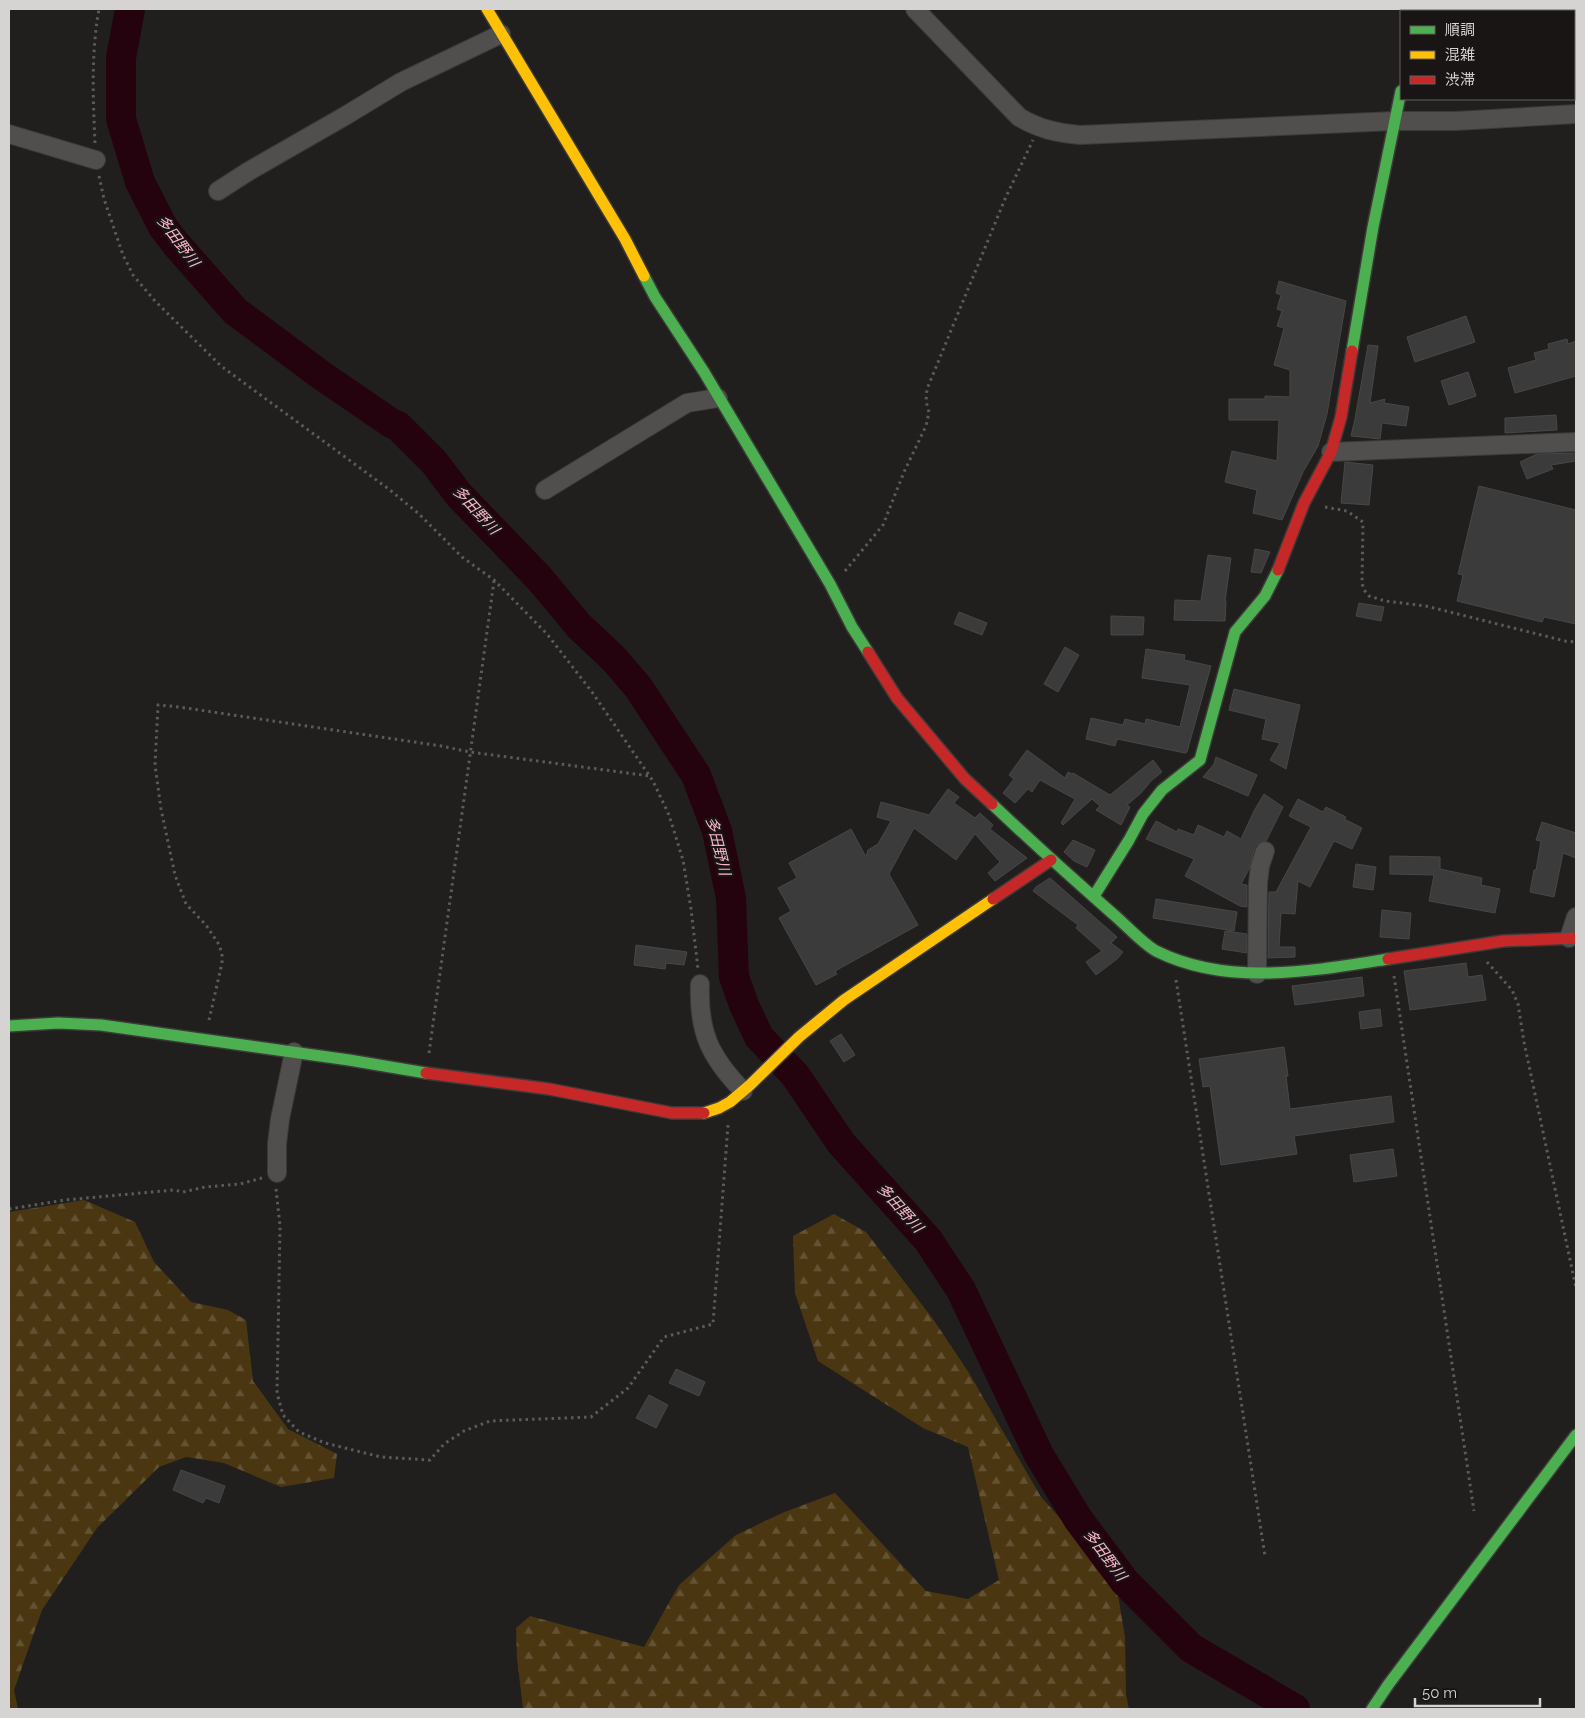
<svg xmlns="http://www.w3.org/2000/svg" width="1585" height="1718" viewBox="0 0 1585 1718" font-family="Raleway,'Noto Sans JP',sans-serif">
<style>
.forest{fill:url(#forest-firs)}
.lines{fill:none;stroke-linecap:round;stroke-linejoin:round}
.river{stroke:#24030f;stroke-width:30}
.building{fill:#3c3b3b;stroke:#484746}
.street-casing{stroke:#3b3a39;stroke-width:20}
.fast-casing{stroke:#3b3a39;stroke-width:14}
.slow-casing{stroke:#3b3a39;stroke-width:14}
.jam-casing{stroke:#3b3a39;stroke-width:14}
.path{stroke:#5c5a5a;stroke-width:3;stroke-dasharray:2.5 4;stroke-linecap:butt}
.street{stroke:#504f4e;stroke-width:18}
.fast{stroke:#4caf50;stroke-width:11}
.slow{stroke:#ffc107;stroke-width:11}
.jam{stroke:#c62828;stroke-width:11}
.labels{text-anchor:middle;stroke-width:4.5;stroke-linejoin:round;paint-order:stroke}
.water-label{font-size:15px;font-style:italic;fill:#fbb5cb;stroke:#181514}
</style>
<defs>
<pattern id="forest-firs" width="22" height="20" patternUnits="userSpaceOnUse" patternTransform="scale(1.25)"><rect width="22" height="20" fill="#4a3712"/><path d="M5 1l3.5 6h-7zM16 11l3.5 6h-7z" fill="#635334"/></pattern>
</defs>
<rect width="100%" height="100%" fill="#201f1e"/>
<path class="forest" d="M84,1200L135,1222L154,1262L191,1302L228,1310L246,1320L253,1381L288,1429L337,1454L334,1478L281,1487L224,1463L186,1457L159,1467L97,1528L42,1610L14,1690L18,1709H9V1212Z
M834,1214L866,1232L933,1319L969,1373L1041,1497L1094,1556L1118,1595L1125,1637L1126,1694L1129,1709H523L517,1658L516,1628L530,1616L644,1647L679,1585L736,1535L782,1513L835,1493L926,1591L968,1599L999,1580L968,1447L923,1428L818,1361L795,1293L793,1236Z"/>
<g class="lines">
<path class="river" d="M130,9L121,58V119L140,182L163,227L176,244L235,311L321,375L391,423L398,426L434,462L459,495L539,578L579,626L613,658L638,687L696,775L717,831L731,898L734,977L744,1005L759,1037L795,1075L841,1143L928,1240L961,1290L1039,1455L1078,1519L1125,1582L1191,1648L1295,1709"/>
</g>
<path class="building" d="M1279,281L1346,301L1327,414L1318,446L1303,472L1282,520L1253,513L1257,490L1225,482L1232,451L1277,461L1279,420H1229V399H1265V396L1290,397V370L1274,365L1284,328L1277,326L1282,311L1277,309L1281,295L1276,293Z
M1466,316L1475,342L1415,362L1407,337Z
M1567,339L1568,344L1576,341V376L1515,393L1508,368L1536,360L1534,353L1549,349L1548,344Z
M1368,345L1378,346L1370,403L1385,399L1384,403L1409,407L1406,426L1382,423L1380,439L1351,436L1355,419Z
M1468,372L1476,396L1449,405L1441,381Z
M1556,415L1557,430L1505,433V418Z
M1576,453V461L1551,465L1553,469L1527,479L1520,462L1537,454Z
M1345,462L1373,465L1369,505L1341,503Z
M1479,486L1576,510V624L1544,617L1542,622L1457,601L1463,575L1458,574Z
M1255,549L1270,552L1261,573L1251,572Z
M1208,555L1231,558L1225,601H1226L1225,621L1174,620L1175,600L1201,601Z
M1359,603L1384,607L1381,621L1356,616Z
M959,612L987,623L982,635L954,624Z
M1111,616L1144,617L1143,635H1111Z
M1065,647L1079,655L1058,692L1044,684Z
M1146,649L1185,655L1184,660L1211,666L1187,752L1185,753L1117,739L1115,746L1086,739L1091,718L1123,725L1125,719L1145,724L1146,719L1180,727L1190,685L1142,678Z
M1234,689L1300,705L1286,769L1270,760L1280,743L1262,739L1266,719L1229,710Z
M1027,750L1065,778L1068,772L1072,774L1073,773L1110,795L1153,760L1162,772L1151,781L1141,793L1127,805L1130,807L1121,825L1096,810L1100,806L1092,799L1063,825L1061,823L1075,799L1040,780L1032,792L1028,789L1015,803L1003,793L1014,779L1009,775Z
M1216,757L1257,775L1248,796L1203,777L1214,764Z
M948,789L959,797L954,803L975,818L980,813L993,825L990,829L1027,858L995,881L988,873L1000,862L975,834L956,860L914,828L889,874L918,925L835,971L837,974L816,985L779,918L791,911L778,888L797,878L789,863L851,829L866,857L868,850L878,844L891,821L877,817L881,802L929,815Z
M1264,794L1283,807L1266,841L1258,843L1255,847L1249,869L1241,884L1247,885V907L1240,906L1185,876L1194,859L1146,839L1156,821L1177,832L1178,829L1194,835L1198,825L1224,837L1227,831L1241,839L1254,811Z
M1298,799L1323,812L1326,807L1346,817L1344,819L1362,828L1352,849L1334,841L1310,887L1298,881L1295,914L1281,913L1279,947H1295V957L1268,958L1269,892H1276L1311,827L1289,816Z
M1542,822L1576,833V858L1563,853L1554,897L1530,892L1534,870H1536L1541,841L1536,840Z
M1073,840L1095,850L1087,867L1074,861L1064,852Z
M1390,856L1440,857V869L1482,878L1481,885L1500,889L1495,913L1429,901L1434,875L1390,874Z
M1356,864L1376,867L1373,890L1353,887Z
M1050,878L1117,937L1111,943L1123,952L1117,959L1096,975L1086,962L1102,951L1076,928L1078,925L1033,891L1036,887Z
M1156,899L1237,912L1234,931L1153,918Z
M1382,910L1411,913L1409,939L1380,937Z
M1225,931L1247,934V953L1222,949Z
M636,945L687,952L684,965L666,963L665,969L634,965Z
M1466,963L1468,977L1482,975L1486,1000L1410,1010L1404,971Z
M1362,977L1364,996L1295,1005L1292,986Z
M1380,1009L1382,1026L1361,1029L1359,1012Z
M841,1034L855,1055L844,1062L830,1041Z
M1284,1047L1288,1076H1286L1290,1109L1391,1096L1394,1122L1294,1136L1297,1154L1221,1165L1210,1086L1203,1087L1199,1059Z
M1393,1149L1397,1176L1354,1182L1350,1155Z
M676,1369L705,1382L699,1396L669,1383Z
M649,1395L668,1405L656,1428L636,1418Z
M181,1470L225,1486L219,1503L206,1498L203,1503L173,1490Z"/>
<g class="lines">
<g class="street-casing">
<path id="street" d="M915,9L1019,117C1039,129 1057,133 1080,135L1394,121H1456L1576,114
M1417,11V9
M9,134L96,160
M218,191L249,171L345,116L401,82L501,34
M1331,452L1576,442
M545,490L687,403L718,398
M1569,938L1576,917
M1257,974L1258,883L1260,866L1265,851
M700,984C698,1032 710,1057 743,1091
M277,1173V1144L280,1119L294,1052"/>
</g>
<g class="fast-casing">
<path id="fast" d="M644,276L655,297L704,372L830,584L852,627L868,652
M1352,351L1373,227L1401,91
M992,804C1031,841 1072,878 1113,914C1125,924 1143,944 1156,951C1228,987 1313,971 1388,959
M1094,896L1129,840L1143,814L1162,790L1200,760L1235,632L1265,596L1278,570
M9,1026L58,1023L101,1025L349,1060L426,1073
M1372,1709L1388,1685L1576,1435"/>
</g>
<g class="slow-casing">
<path id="slow" d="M487,9L625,239L644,276
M704,1113L719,1108L730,1102L750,1085L799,1037L844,1000L993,899"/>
</g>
<g class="jam-casing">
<path id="jam" d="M1278,570L1304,503L1331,452L1341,417L1352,351
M868,652L897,698L965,779L992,804
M993,899L1051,860
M1388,959L1503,941L1576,938
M426,1073L549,1089L672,1113H704"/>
</g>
<path class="path" d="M95,143C93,97 91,54 99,9
M99,176L104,199L123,255L133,275L155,301L221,366L390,490L419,514L462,557L494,580L547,634L592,692L653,781L669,815L683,860L691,909L698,969
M1325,507L1347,511L1363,522L1362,583L1364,590L1369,596L1385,601L1426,606L1565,641L1576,642
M845,571L883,525L904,472L926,426L929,412L926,401L927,389L1005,199L1033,140
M1487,962L1512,990L1518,1004L1524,1042L1576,1288
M1394,976L1474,1511
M1176,980L1265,1556
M209,1020L222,963V953L218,943L206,925L186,904L175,875L161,809L155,765L158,705L179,707L441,746L470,752L650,776
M429,1053L494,581
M276,1189L280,1226L277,1393L283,1415L299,1432L325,1443L381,1457L430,1460L444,1444L464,1431L490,1421L591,1417L628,1388L664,1337L713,1324L728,1125
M9,1209L65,1200L174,1190L183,1192L205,1187L240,1184L262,1178"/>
<use href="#street" class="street"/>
<use href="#fast" class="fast"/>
<use href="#slow" class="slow"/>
<use href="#jam" class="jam"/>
</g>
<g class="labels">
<g class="water-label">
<text transform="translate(178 241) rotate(53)" y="5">多田野川</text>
<text transform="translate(476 510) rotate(47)" y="5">多田野川</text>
<text transform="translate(718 846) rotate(76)" y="5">多田野川</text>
<text transform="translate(900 1208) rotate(48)" y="5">多田野川</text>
<text transform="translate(1105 1555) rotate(53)" y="5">多田野川</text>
</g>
</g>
<rect width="1585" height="1718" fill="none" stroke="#d6d4d3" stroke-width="20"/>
<rect x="1400" y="10" width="175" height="90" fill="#181514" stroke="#646160"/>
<rect x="1410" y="26" width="25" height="8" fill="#4caf50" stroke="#646160"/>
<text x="1445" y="35" font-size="15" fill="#d6d4d3">順調</text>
<rect x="1410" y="51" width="25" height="8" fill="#ffc107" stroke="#646160"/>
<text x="1445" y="60" font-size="15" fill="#d6d4d3">混雑</text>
<rect x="1410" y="76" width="25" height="8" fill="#c62828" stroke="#646160"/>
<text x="1445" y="85" font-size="15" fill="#d6d4d3">渋滞</text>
<path d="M1415 1698v8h125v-8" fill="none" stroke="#d6d4d3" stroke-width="2.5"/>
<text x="1422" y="1698" font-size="15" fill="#d6d4d3" stroke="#181514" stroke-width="4" paint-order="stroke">50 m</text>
</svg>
